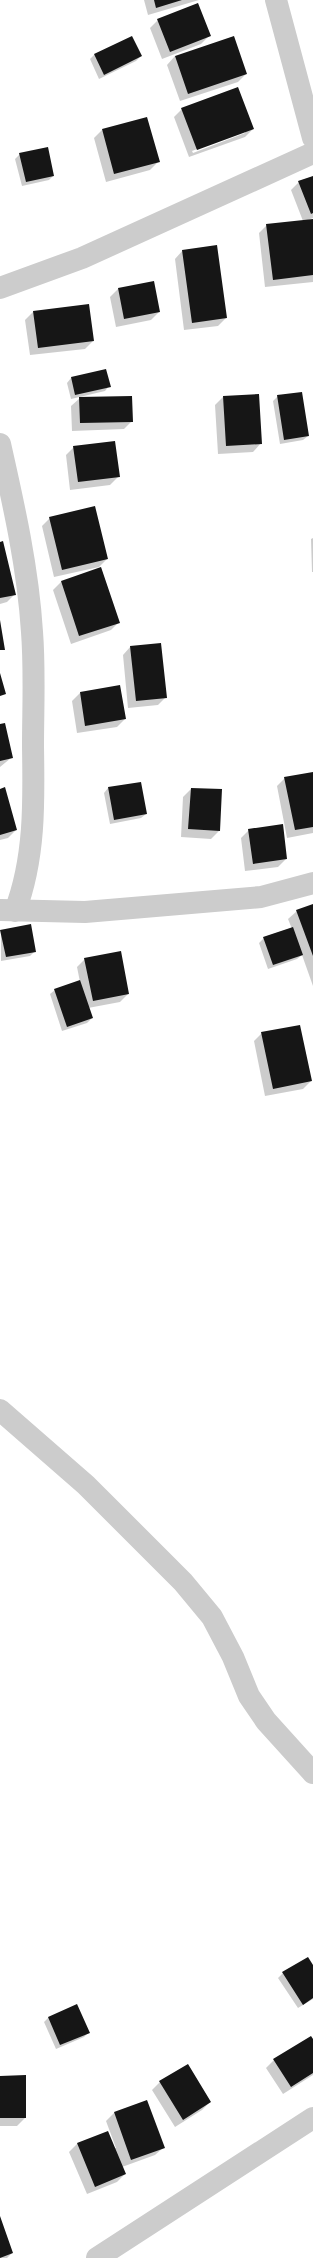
<svg xmlns="http://www.w3.org/2000/svg" width="313" height="2258" viewBox="0 0 313 2258" font-family="Quicksand,sans-serif">
<style>
.shadow{fill:#0003;fill-rule:evenodd}
.building{fill:#161616}
.lines{fill:none;stroke-linecap:round;stroke-linejoin:round}
.minor{stroke:#ccc;stroke-width:22}
</style>
<rect width="100%" height="100%" fill="#fff"/>
<path class="shadow" d="M144,0H199L148,15Z
M158,20L209,36L201,44L162,59L150,28Z
M94,55L141,56L136,61L99,79L90,59Z
M175,56L246,74L238,82L180,101L167,65Z
M182,109L253,129L245,137L189,157L174,117ZM245,131V133L193,153L192,151Z
M102,130L158,162L150,170L106,182L94,138Z
M20,154L53,176L49,180L22,186L15,159Z
M313,177V218L308,220H313V282L265,287L259,233L267,225L303,221L291,190L299,182Z
M183,250L226,318L218,326L184,330L175,259Z
M118,289L159,312L151,320L116,327L110,297Z
M88,305L93,341L85,349L30,355L25,320L33,312Z
M71,378L109,386L105,391L71,399L67,383Z
M258,395L261,443L253,452L218,454L215,405L223,397Z
M278,396L308,436L303,440L280,444L273,401Z
M80,398L132,421L124,429L72,431L71,406Z
M74,447L118,477L110,485L70,490L66,455Z
M50,518L107,559L99,567L54,577L42,526Z
M313,538V572H312L311,539Z
M0,543L15,594L7,602L0,604Z
M101,568L119,622L111,630L71,644L53,590L61,582Z
M131,646L166,697L158,705L128,708L123,655Z
M120,687L125,719L117,727L77,733L72,701L80,693Z
M0,725L11,758L0,767Z
M313,773V833L287,838L277,786L285,778Z
M108,788L146,814L141,818L110,824L104,793Z
M191,789L219,831L211,839L181,837L183,797Z
M0,790L16,830L8,838L0,840Z
M249,830L286,859L278,867L245,871L241,838Z
M313,905V986L302,955L297,959L268,969L259,943L264,938L292,929L288,919L297,911Z
M1,931L35,951L30,956L1,961Z
M85,959L128,994L120,1002L88,1008L92,1018L87,1023L62,1031L50,994L55,990L80,982L77,967Z
M262,1033L311,1081L303,1089L265,1096L254,1041Z
M313,1967V1999L298,2008L278,1978L283,1973Z
M49,2017L88,2033L84,2037L56,2049L44,2022Z
M313,2041V2075L283,2094L266,2068L274,2060Z
M0,2077L25,2118L17,2126H0Z
M160,2082L210,2102L202,2110L175,2127L152,2090Z
M147,2101L164,2147L155,2155L122,2167L125,2174L117,2182L87,2194L69,2152L77,2144L107,2132L114,2148H116L106,2121L114,2113Z
M0,2218L12,2253L7,2258H0Z"/>
<path class="building" d="M154,0H182L156,8Z
M198,3L211,36L170,52L157,19Z
M132,36L142,56L104,75L94,54Z
M234,36L247,74L188,94L175,56Z
M238,87L254,129L197,150L181,108Z
M147,117L160,162L114,174L102,129Z
M48,147L54,176L26,182L19,153Z
M313,176V213L311,214L298,181Z
M313,219V275L273,280L266,224Z
M217,245L227,318L192,323L182,250Z
M154,281L160,312L124,319L118,288Z
M89,304L94,341L38,348L33,311Z
M106,369L111,387L75,395L71,377Z
M302,392L309,436L284,440L277,395Z
M259,394L262,444L226,446L223,396Z
M132,396L133,422L80,423L79,397Z
M115,441L120,477L78,482L73,446Z
M95,506L108,559L62,570L49,517Z
M3,541L16,595L0,598V542Z
M101,567L120,623L79,636L61,581Z
M0,620L5,650H0Z
M161,643L167,698L136,701L130,646Z
M0,673L6,694L0,696Z
M120,685L126,719L85,726L80,692Z
M5,723L13,758L0,761V724Z
M313,772V827L295,830L284,777Z
M141,782L147,814L114,820L108,787Z
M5,787L17,830L0,835V789Z
M191,788L222,789L220,831L188,829Z
M283,824L287,859L253,864L248,829Z
M313,904V956L296,910Z
M31,924L36,952L6,957L0,930Z
M293,927L303,955L273,965L263,937Z
M121,951L129,994L93,1001L84,958Z
M80,980L93,1018L67,1027L54,989Z
M300,1025L312,1081L273,1089L261,1032Z
M308,1957L313,1965V1998L303,2005L282,1972Z
M77,2004L90,2033L60,2045L48,2017Z
M311,2036L313,2039V2073L291,2087L273,2059Z
M188,2064L211,2102L183,2120L159,2081Z
M26,2075V2118H0V2076Z
M147,2100L165,2148L131,2160L114,2112Z
M108,2131L126,2174L95,2187L77,2143Z
M0,2216L13,2253L0,2258Z"/>
<g class="lines">
<path class="minor" d="M276,0L313,138
M0,288L82,258L313,153
M0,444C14,506 28,568 32,632C35,670 33,709 33,747C34,802 35,859 15,911
M1,910L85,912L261,897L313,883
M0,1410L86,1485L183,1582L212,1617L233,1657L249,1696L266,1721L313,1773
M97,2258L313,2118"/>
</g>
</svg>
